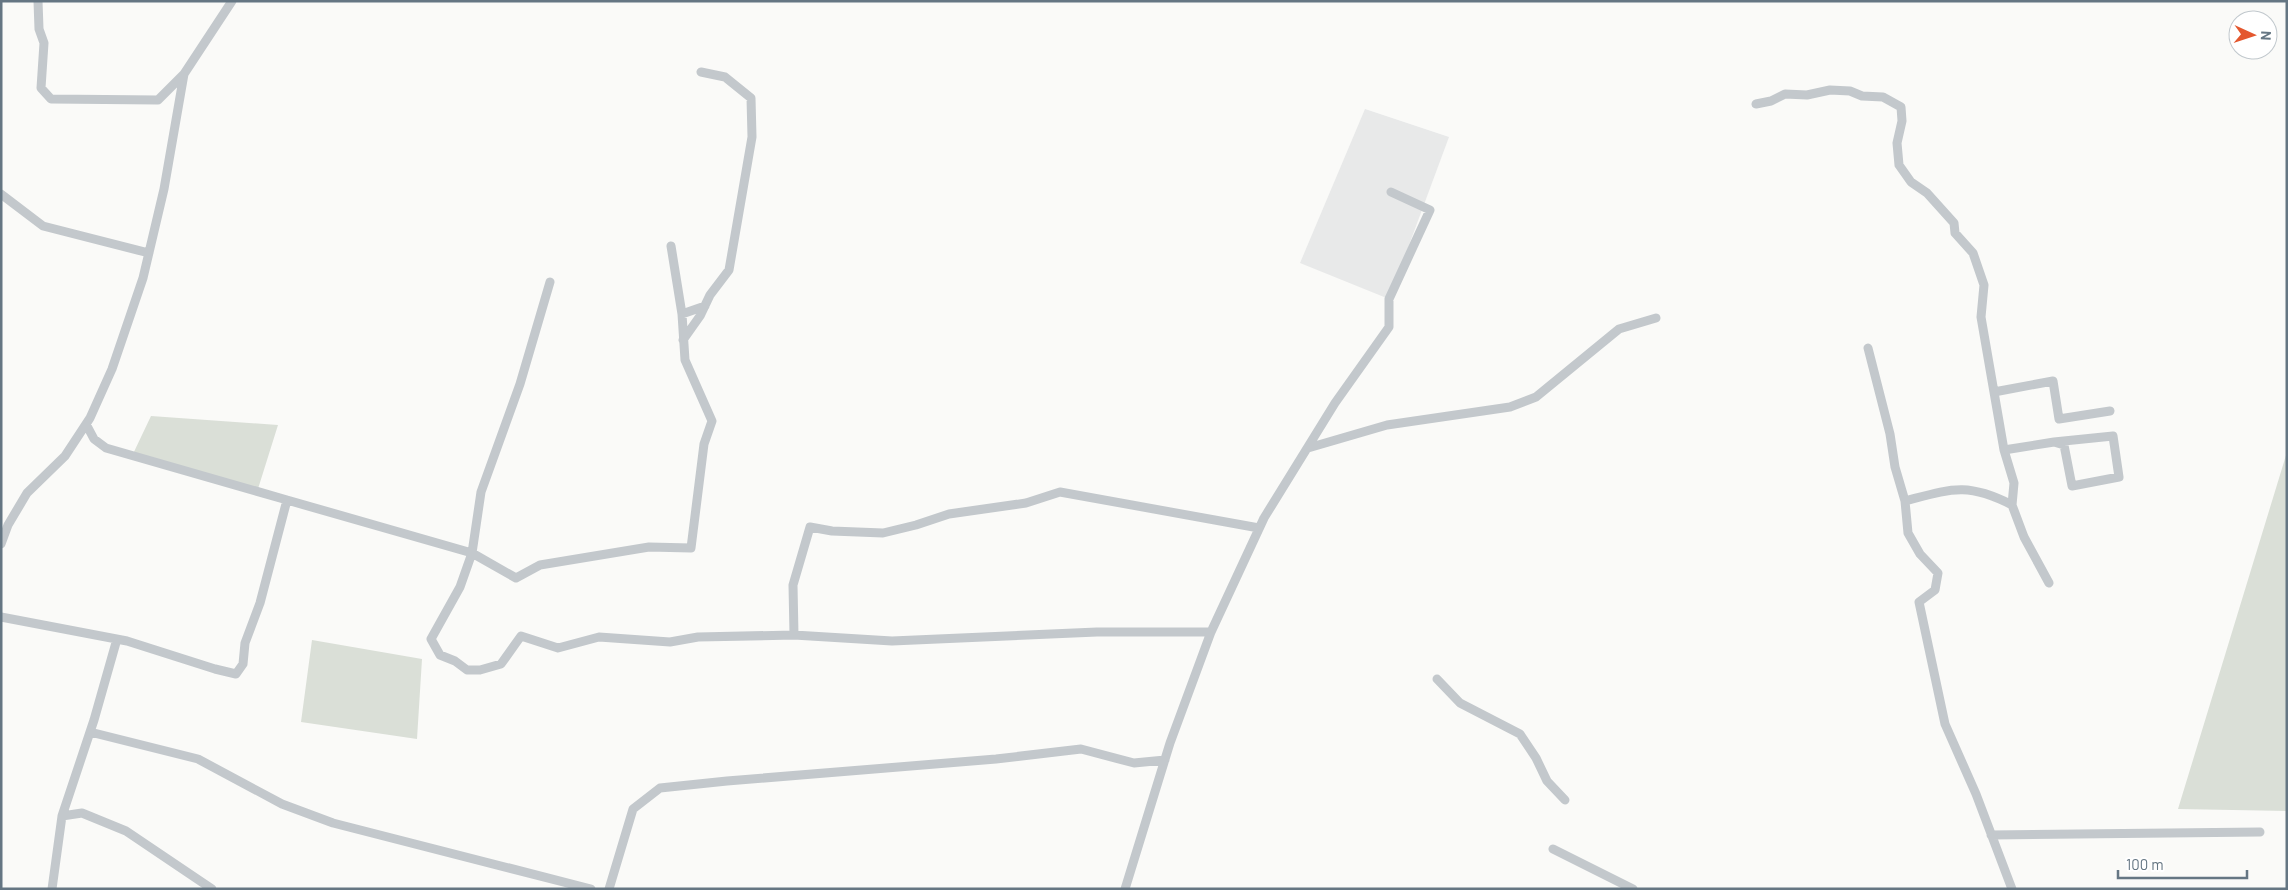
<svg xmlns="http://www.w3.org/2000/svg" width="2288" height="890" viewBox="0 0 2288 890" font-family="Barlow,sans-serif">
<style>
.built{fill:#e8e9e9}
.green{fill:#dadfd7}
.lines{fill:none;stroke-linecap:round;stroke-linejoin:round}
.minor{stroke:#c3c8cc;stroke-width:9}
</style>
<rect width="100%" height="100%" fill="#fafaf8"/>
<path class="built" d="M1365,109L1449,137L1389,299L1300,263Z"/>
<path class="green" d="M151,416L278,425L257,492L132,456Z
M2287,452V811L2178,809Z
M312,640L422,659L417,739L301,722Z"/>
<g class="lines">
<path class="minor" d="M38,1L39,29L44,43L41,88L51,99L158,100L184,74
M1756,104L1771,101L1785,94L1807,95L1830,90L1850,91L1862,96L1883,97L1901,107L1902,121L1897,143L1899,165L1911,182L1927,193L1954,223L1955,233L1973,253L1984,285L1981,317L2004,450L2014,483L2012,505L2024,537L2049,583
M1,194L43,226L149,253
M550,282L520,384L481,492L472,553L460,587L431,639L440,655L455,661L467,670H480L501,664L521,636L558,648L599,637L670,642L698,637L794,635
M682,314L705,306
M683,340L700,316L710,295L729,270L752,137L751,98L725,77L701,72
M1868,348L1890,434L1895,467L1905,501
M1994,392L2053,381L2059,419L2110,411
M1308,448L1387,425L1510,407L1536,397L1619,329L1656,318
M2004,450L2054,442L2064,445L2072,486L2119,477L2113,436L2054,442
M287,500L472,553L516,578L540,565L649,547L691,548L704,444L712,421L685,360L682,314L671,246
M1,544L8,525L27,493L65,456L90,418L112,369L143,278L164,189L184,74L232,1
M1,617L127,641L215,669L236,674L243,664L245,643L260,603L287,500L106,448L94,439L86,424
M1211,632H1097L892,641L794,635L793,585L810,527L832,531L883,533L916,525L949,514L1026,503L1060,492L1259,528
M1437,679L1460,703L1520,734L1536,758L1547,781L1565,800
M90,732L198,759L282,804L333,823L591,889
M62,816L94,720L117,639
M1991,835L2260,832
M1553,849L1633,889
M52,889L62,816L82,813L126,831L212,889
M609,889L633,809L660,788L727,781L996,759L1081,749L1134,763L1165,760
M1125,889L1170,743L1211,632L1264,518L1335,403L1389,327V299L1430,210L1391,192
M2012,889L1976,794L1945,724L1919,602L1935,590L1938,573L1920,554L1908,533L1905,501C1951,489 1967,482 2012,505"/>
</g>
<rect width="2288" height="890" fill="none" stroke="#657683" stroke-width="5"/>
<g transform="translate(2253 35) rotate(93)"><circle r="24" fill="#ffffff" stroke="#c1c8cd"/>
<path d="M0-4L9 19L0 12L-9 19Z" fill="#e4572e"/>
<text y="-8" font-size="14" font-weight="bold" text-anchor="middle" fill="#657683">N</text>
</g>
<path d="M2118 870v8h129v-8" fill="none" stroke="#657683" stroke-width="2.5"/>
<text x="2126" y="870" font-size="15" fill="#657683" stroke="#ffffff" stroke-width="4" paint-order="stroke">100 m</text>
</svg>
